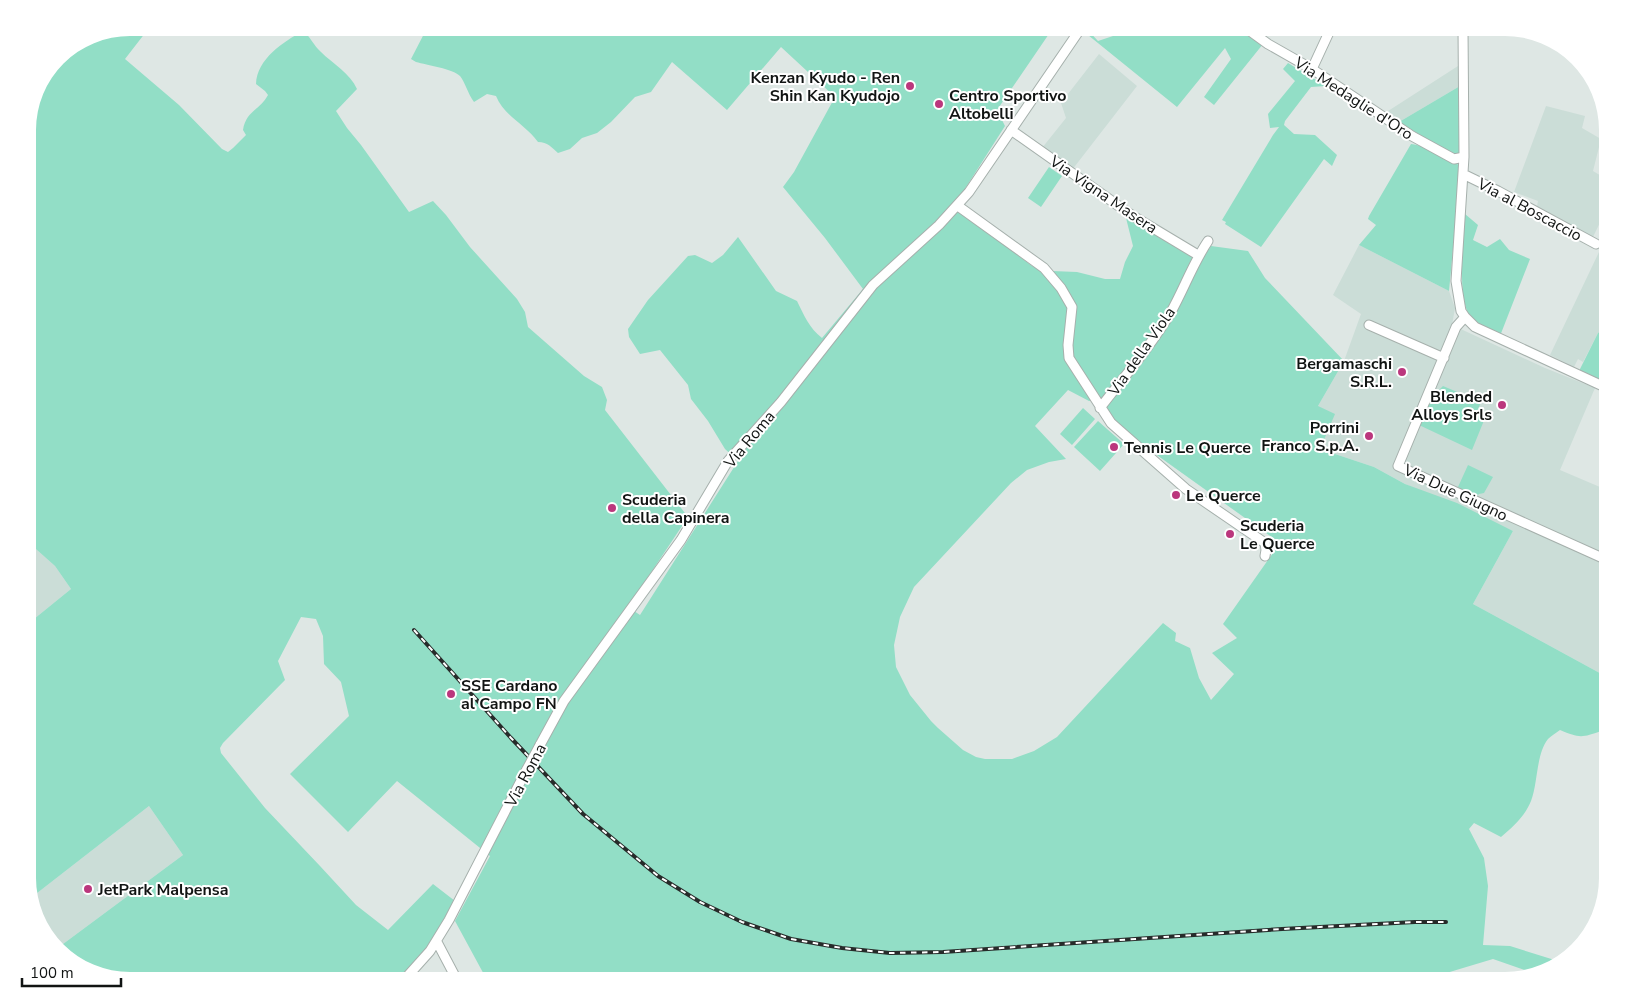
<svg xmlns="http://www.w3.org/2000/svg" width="1635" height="1008" viewBox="0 0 1635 1008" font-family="'Nunito Sans',sans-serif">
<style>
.built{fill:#cbddd7}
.green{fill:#92dec6}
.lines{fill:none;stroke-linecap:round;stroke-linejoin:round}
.minor-casing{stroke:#a6b0ac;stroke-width:11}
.minor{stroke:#fff;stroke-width:9}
.rail-casing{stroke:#272b2a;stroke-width:4}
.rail{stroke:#fff;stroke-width:2;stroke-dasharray:5.5;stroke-linecap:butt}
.minor-bridge-casing{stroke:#a6b0ac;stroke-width:11;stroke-linecap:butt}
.minor-bridge{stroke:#fff;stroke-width:9}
.poi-dot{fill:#bb377d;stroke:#fff;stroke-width:2}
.labels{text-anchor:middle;stroke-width:4;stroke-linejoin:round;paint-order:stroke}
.poi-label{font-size:16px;font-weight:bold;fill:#111413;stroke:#fff;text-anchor:start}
.street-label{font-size:16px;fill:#111413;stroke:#fff}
</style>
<rect width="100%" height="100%" fill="#dee7e4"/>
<path class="built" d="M1099,54L1137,86L1072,170L1042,148L1066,118L1061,103Z
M1458,66L1460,86L1399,122L1385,113Z
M1546,106L1585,116L1582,128L1601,139L1593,171L1603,177L1599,197L1607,201V208L1593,237L1537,206L1538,201L1514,192Z
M1607,225V334L1601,331L1598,333L1583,362L1578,359L1574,367L1550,355L1599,252L1601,238Z
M1359,245L1449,291L1455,308L1452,325L1545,368L1595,388L1560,470L1607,490V677L1473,604L1513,531L1405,484L1374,467L1320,449L1318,406L1344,361L1361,314L1333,295Z
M28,542L55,566L71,589L34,619L28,617Z
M149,806L183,855L59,947L41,930L32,897Z"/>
<path class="green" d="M130,28H149L125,59L179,105L222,149L228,152L233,148L246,135L243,130C246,111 260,110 268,95L265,91L256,84C257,59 283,42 303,31C310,36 314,46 321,52C333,64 350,73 357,89L336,111L347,128L361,145L409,212L433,201L446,215L470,247L517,299L525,312L528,327L584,376L602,387L607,400L605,410L688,517L628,607L640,615L738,461L725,449L708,421L691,399L688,385L660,350L640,354L629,337L628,329L648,300L688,256L695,255L712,263L723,255L738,237L776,291L797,301C804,315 809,328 822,338L863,289L825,238L783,187L794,172L835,97L781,47L727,110L672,62L651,92L635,97L611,122L597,133L582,138L570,149L558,153C551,147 548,142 538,142C525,124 504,116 496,96L487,94L474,102C468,94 465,82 460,76C453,69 427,65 416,62L411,59L427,28H1053L997,110L1005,126L954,206L1032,266L1052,271L1077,272L1105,279H1120L1125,262L1133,246L1126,218L1194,255L1169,309L1131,364L1105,399L1089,401L1068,390L1035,426L1066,459L1049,462L1027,470L1011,483L914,587L900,617L894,645L896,667L910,695L931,721L938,728L963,750L976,757L985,759H1012L1034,751L1057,737L1163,623L1176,633L1175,641L1190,648L1199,678L1211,700L1234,674L1212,653L1237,638L1223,624L1280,543L1133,438L1104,409C1130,379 1158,345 1177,310C1189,289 1197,266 1211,246L1248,251L1265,278L1344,361L1318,406L1335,414L1320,449L1374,467L1405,484L1457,503L1513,531L1473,604L1607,677V734L1601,731C1582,738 1579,738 1560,730C1556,733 1551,736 1548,739C1536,754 1538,783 1531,801C1525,816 1513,827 1501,837L1474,823L1469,829L1484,858L1488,886L1483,945L1510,946L1561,962L1556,967L1533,973L1493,959L1423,980H487L455,921L490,856L397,781L348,832L290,774L349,716L341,682L324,664L323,636L316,619L301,617L278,661L285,680L223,743L220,748L221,753L265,808L320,866L356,905L388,930L433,884L455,901L432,940L417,961L397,980H130L78,967L59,947L183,855L149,806L32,897L28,885V617L34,619L71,589L55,566L28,542V123L35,90L58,57L91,35Z
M1086,28L1098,41L1116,35L1121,28H1244L1263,44L1214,105L1204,97L1231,59L1225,48L1177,107L1088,35L1085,31Z
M1288,63L1326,86L1311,87L1285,121L1284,125L1294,134L1315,135L1337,155L1332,166L1324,159L1261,247L1225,224L1226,222L1222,220L1273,135L1279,127L1270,128L1268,114L1295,81L1283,69Z
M1460,86L1463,152L1453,155L1399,122Z
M1411,144C1429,146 1443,161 1461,165L1449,291L1359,245L1376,225L1368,219L1369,216Z
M1049,167L1062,176L1041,207L1028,198Z
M1465,214L1478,225L1473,240L1487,247L1500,239L1509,250L1530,259L1500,336C1493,331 1476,323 1471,317C1456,301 1464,237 1465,214Z
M1601,331L1607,334V376L1605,382L1580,372V369L1598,333Z
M1443,386L1481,402L1479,407L1487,413L1472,450L1419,425L1435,388L1439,390Z
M1083,408L1095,419L1072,445L1060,434Z
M1098,421L1124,444L1100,471L1074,447Z
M1468,465L1493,477L1484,493L1479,494L1476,497L1458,487Z"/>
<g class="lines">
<g class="minor-casing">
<path id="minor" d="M1246,28L1268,44L1312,69L1412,136L1454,159L1464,157
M1463,28L1464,157L1456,281L1461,311L1465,317L1475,327L1607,388
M1312,69L1331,28
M1011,130L1133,216L1198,255
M1463,174L1498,191L1596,244
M958,206L1044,268L1061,288L1072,307L1068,345L1069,358L1111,423L1186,489L1265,543L1266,550L1265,556
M1465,317L1456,327L1398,466L1607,560
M1369,325L1444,358
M1100,408C1124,377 1151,346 1171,312C1184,289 1193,263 1208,241
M540,745L564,701L681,540L728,461L781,402L873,285L939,225L969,192L1081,28
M437,942L457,980
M404,980L430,951L449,920L527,769"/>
</g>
<use href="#minor" class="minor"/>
<g class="rail-casing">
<path id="rail" d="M414,630L511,738L583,814L658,876L700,902L742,922L791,939L842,948L890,953L943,952L1282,929L1415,922H1446"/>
</g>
<use href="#rail" class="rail"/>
<g class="minor-bridge-casing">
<path id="minor-bridge" d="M527,769L540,745"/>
</g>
<use href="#minor-bridge" class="minor-bridge"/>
</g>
<g class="poi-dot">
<circle cx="910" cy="86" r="5"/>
<circle cx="939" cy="104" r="5"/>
<circle cx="1402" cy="372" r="5"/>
<circle cx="1502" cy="405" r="5"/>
<circle cx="1369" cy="436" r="5"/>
<circle cx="1114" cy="447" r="5"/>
<circle cx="1176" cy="495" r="5"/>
<circle cx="612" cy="508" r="5"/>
<circle cx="1230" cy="534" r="5"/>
<circle cx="451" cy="694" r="5"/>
<circle cx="88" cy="889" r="5"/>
</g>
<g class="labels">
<g class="poi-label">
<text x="900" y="83" text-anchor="end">Kenzan Kyudo - Ren<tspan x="900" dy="18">Shin Kan Kyudojo</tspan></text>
<text x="949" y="101">Centro Sportivo<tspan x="949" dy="18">Altobelli</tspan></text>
<text x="1392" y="369" text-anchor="end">Bergamaschi<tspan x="1392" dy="18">S.R.L.</tspan></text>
<text x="1492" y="402" text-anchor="end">Blended<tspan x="1492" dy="18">Alloys Srls</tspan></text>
<text x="1359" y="433" text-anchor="end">Porrini<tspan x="1359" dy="18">Franco S.p.A.</tspan></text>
<text x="1124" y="453">Tennis Le Querce</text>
<text x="1186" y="501">Le Querce</text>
<text x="622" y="505">Scuderia<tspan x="622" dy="18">della Capinera</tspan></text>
<text x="1240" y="531">Scuderia<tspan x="1240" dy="18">Le Querce</tspan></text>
<text x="461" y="691">SSE Cardano<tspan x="461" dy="18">al Campo FN</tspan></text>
<text x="98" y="895">JetPark Malpensa</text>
</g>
<g class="street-label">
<text transform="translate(1354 98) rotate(33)" y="6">Via Medaglie d'Oro</text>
<text transform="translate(1104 194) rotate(34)" y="6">Via Vigna Masera</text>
<text transform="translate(1530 209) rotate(28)" y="6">Via al Boscaccio</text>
<text transform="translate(1141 351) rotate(-55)" y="6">Via della Viola</text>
<text transform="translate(749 439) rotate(-50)" y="6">Via Roma</text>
<text transform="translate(1456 492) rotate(25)" y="6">Via Due Giugno</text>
<text transform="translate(525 775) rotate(-62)" y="6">Via Roma</text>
</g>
</g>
<path d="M0 0H1635V1008H0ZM130 36H1505A94 94 0 0 1 1599 130V878A94 94 0 0 1 1505 972H130A94 94 0 0 1 36 878V130A94 94 0 0 1 130 36Z" fill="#fff" fill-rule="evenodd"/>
<path d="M22 978v8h99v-8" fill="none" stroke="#111413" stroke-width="2.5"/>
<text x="30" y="978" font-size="15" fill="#111413" stroke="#ffffff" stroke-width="4" paint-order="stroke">100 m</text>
</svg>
